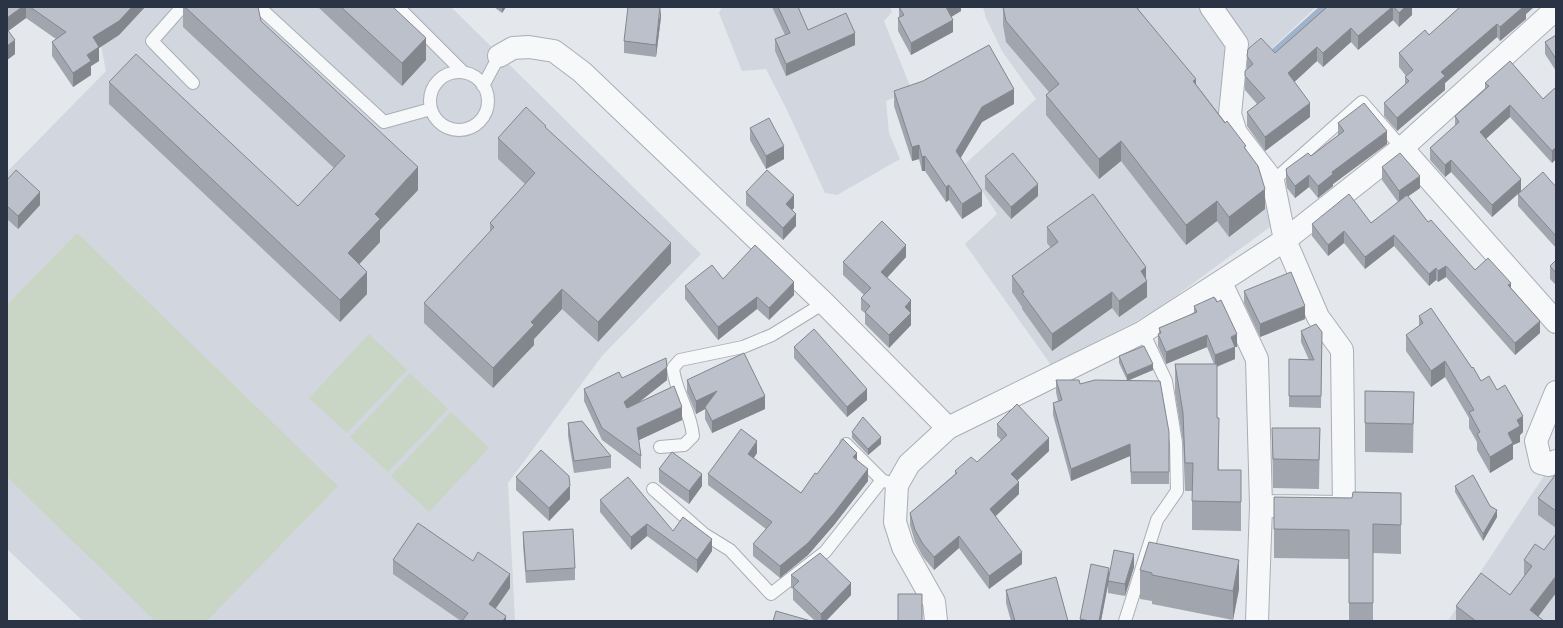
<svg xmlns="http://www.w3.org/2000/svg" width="1563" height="628" viewBox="0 0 1563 628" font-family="Arial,sans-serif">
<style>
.built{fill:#d2d6de}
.green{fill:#c9d6c5}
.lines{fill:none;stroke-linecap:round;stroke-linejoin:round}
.stream{stroke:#9fb4cc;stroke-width:7}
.lane-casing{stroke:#a9aeb7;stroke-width:14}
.street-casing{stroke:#a9aeb7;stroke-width:24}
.lane{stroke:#f7f8fa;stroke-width:12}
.street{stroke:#f7f8fa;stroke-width:22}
.wall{fill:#a1a5ae}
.shaded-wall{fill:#83868d}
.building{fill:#bbc0ca;stroke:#83868d}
</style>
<rect width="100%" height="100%" fill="#e4e7ec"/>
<path class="built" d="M81,7H451L701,254L602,356L508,483L515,621H83L7,549V172L106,71L96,21Z
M722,7H890L892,12L884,21L912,91L886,101L889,133L900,159L837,195L825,193L787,110L766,69L742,71L719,13Z
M983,7H1316L1271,49L1261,37L1231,65L1223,113L1269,187L1274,224L1154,312L1051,365L965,244L997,214L965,164L1036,99L1002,51L986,18Z
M1544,476H1556V621H1448Z"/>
<path class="green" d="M77,233L338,486L207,621H155L7,477V305Z
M369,334L407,370L347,433L309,398Z
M410,373L448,409L388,472L350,437Z
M451,412L489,448L429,512L391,476Z"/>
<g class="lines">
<path class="stream" d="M1274,52L1324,7"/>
<g class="lane-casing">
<path id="lane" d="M182,7L152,41L193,83
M259,7L384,122L431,109
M398,7L463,72
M430 101a29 29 0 1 1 58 0a29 29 0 1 1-58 0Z
M483,86L499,56
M1273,181L1362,102L1402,148
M846,444L882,480L890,483
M660,447L684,445L693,436C691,411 675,392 673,368L680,360L743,347L772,335L824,303
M653,489L704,534L730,550L771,594L825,552L882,480
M1125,621L1157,520L1177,491L1176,443L1166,381L1143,332"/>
</g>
<g class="street-casing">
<path id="street" d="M1211,7L1237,44L1230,114L1236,133L1273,181L1285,240L1318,317L1342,350L1344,507L1261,506
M499,56L513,48L529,47L554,51L582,72L824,303L948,428L1143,332L1285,240L1402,148L1556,9
M1402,148L1556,322
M1221,283L1257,359L1261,506L1257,621
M1556,392L1536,441L1541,463L1549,465L1556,461
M936,621L934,602L903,547L895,522L897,485L909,464L948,428"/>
</g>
<use href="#lane" class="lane"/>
<use href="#street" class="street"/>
</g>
<path class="wall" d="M7,7H145L119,35L99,48V61L91,66V75L73,87L52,56V42L56,39L26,18L8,31L15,54L7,60Z
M183,7H258L261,21L418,190L380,230V242L359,264L367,294L340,322L109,104V82L298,206L334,168L183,27Z
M318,7H393L426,60L402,86Z
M494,7H506L502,13Z
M772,7H798L808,30L855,45L786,76L775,51V39L785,35Z
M899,7H961V11L951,17L953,32L911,55L898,31V18H899Z
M1003,7H1140L1138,9L1246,149L1265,209L1229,237L1217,221L1186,245L1121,161L1099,179L1046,115V95L1049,92L1006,42L1003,25Z
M1327,7H1412V15L1399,27L1393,20L1358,50L1351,42L1323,67L1317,61L1294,82L1310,117L1265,151L1247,126V112L1257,104L1245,90V76L1247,69V56L1275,53Z
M1460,7H1534L1526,14V19L1500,41L1497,37L1445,83V90L1397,131L1384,116V103L1405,84V77L1406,76L1399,67V53L1429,35Z
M661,17L656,57L624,53V41Z
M1556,35V71L1545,54V42Z
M1485,83L1543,99L1556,87V159L1552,163L1510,117L1486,139L1521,191L1556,187V248L1518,206V194L1492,217L1451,172L1445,177L1430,160V148L1455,126V116L1485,89Z
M894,91L1014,104L982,122L960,158L982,206L962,219L949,200L946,202L925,171H922L919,159L912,161L894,106Z
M1338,123L1387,144L1333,184V186L1318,198L1309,187L1295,198L1287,188L1286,182V169L1311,156L1338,135Z
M546,128L671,263L598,342L562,309L534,339V345L493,388L424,323V303L490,232V223L525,184L498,159V138Z
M750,128L784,159L766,169L750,140Z
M1382,167L1420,188L1408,196L1428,222L1475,270L1511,288L1540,333L1515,355L1446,277L1438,282L1436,280L1429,286L1394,246L1365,269L1344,243L1328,256L1312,236V224L1371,223L1398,202L1382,180Z
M985,176L1038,196L1011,219L985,189Z
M7,180L40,205L18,229L7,219Z
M746,192L794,208L792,210L796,226L783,240L746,205Z
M1047,227L1146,278L1147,297L1119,317L1112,308L1052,351L1022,309V307L1012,292V276L1051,248L1047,243Z
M906,257L887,278L911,300V325L889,348L865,324V313L861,310V298L864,295L843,275V262Z
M1556,260V285L1550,279V266Z
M723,279L794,295L769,320L757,309L718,340L685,299V286Z
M1244,291L1305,319L1260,337L1244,303Z
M1194,306L1237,347H1235V359L1217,367V418L1219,470H1241V531L1192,530V491H1185L1183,442L1175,393V364H1214L1207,347L1166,364L1158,346V334H1159V328L1194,313Z
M1419,316L1481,381L1523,432L1520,435V442L1513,445V459L1490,473L1477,450V442L1469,428V418L1445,377L1431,387L1406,351V335L1419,326Z
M1301,331L1322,332L1321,408L1289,407V359L1309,360L1301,342Z
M794,347L867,400L847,417L794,358Z
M1119,356L1153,370L1129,380L1169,432V484H1131L1130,456L1071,481L1053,415V403L1058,401L1056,392V380L1080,384L1127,380L1119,363Z
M622,378L667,380L638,403L682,420L639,440L641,456V469L602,440L584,401V389Z
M687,380L765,409L712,433L705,419V409L696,414L687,392Z
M1365,391L1414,392L1413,453L1365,452Z
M568,423L611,456V468L574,473L568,436Z
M997,424L1049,451L1017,481L1019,494L996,516L1022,564L989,589L959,548L934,570L923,557L915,542L910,525V513L955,474V471L977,462L1001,440L997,436Z
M1272,428H1320L1319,489L1273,488Z
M852,432L881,444L868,455L852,438Z
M757,453L754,458L801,493L817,474L857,460L868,481L834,525L808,555L780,578L753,556V544L766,529L708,485V474Z
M659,469L702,486L689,504L659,482Z
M1556,474V528L1538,515V498Z
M516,477L570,499L549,521L516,490Z
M1455,486L1490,506L1497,517L1483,541L1455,492Z
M1401,493V554L1373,553V621H1349V559L1274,558V497L1352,498Z
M600,500L673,531L712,551L697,573L647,536L631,550L600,512Z
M523,532L575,568V580L526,583L523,545Z
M1544,550L1538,616L1544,621H1456V606L1510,595L1524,576V560Z
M393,560L510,588L495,609L506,621H461L393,574Z
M1134,567L1125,596L1108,593V582L1101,621H1080V619L1109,579Z
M1140,570L1239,589L1233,620L1152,604V601L1140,599Z
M791,575L851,595L826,621H815L793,600V589L791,588Z
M1006,590L1068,621H1011L1006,603Z"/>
<path class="shaded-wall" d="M22,7H26V18L7,32V18Z
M132,7H145L119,35L99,48V61L91,66V75L73,87V73L87,55L93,37Z
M502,7H506L502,13Z
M661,7V17L656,57V45Z
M946,7H961V11L946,20Z
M1392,7H1393V20L1358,50V36Z
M1405,7H1412V15L1399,27V13Z
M1523,7H1534L1526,14V19L1500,41V27Z
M953,20V32L911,55V43Z
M1497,24V37L1445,83V90L1397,131V118L1441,72Z
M1351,28V42L1323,67V53Z
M855,33V45L786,76V64Z
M426,38V60L402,86V63Z
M15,40V54L7,60V46Z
M1317,47V61L1288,88V73Z
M1196,79V99L1193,81Z
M1014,89V104L982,122L956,166V151L982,107Z
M1310,103V117L1265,151V137Z
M1510,105V117L1480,144V132Z
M1387,131V144L1333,184V186L1318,198V186L1332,172Z
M1121,141V161L1099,179V159Z
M919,145V159L912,161V147Z
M784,146V159L766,169V156Z
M1556,147V159L1552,163V151Z
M925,156V171H922V157Z
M1451,160V172L1445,177V165Z
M418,167V190L380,230V242L348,276V253L375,214Z
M1309,175V187L1295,198V186Z
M1420,176V188L1399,203V191Z
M1521,179V191L1492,217V205Z
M1038,184V196L1011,219V207Z
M949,185V200L946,202V187Z
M1265,189V209L1229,237V217Z
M982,191V206L962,219V204Z
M40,192V205L18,229V216Z
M794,195V208L786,216V204Z
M1217,201V221L1186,245V225Z
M796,214V226L783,240V228Z
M1344,231V243L1328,256V245Z
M1394,235V246L1365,269V257Z
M671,243V263L598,342V322Z
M906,245V257L881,284V272Z
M1446,266V277L1438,282V271Z
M1146,267V282L1147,281V297L1119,317V301L1141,271Z
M1436,268V280L1429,286V274Z
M367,272V294L340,322V300Z
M794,282V295L769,320V308Z
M1511,283V295L1508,285Z
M562,289V309L534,339V345L493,388V368L531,322Z
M1112,292V308L1052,351V334Z
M757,297V309L718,340V327Z
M911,300V325L889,348V335L905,307Z
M1305,306V319L1260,337V324Z
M1540,321V333L1515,355V343Z
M1237,334V347H1235V359L1215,367V355L1231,337Z
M1207,335V347L1166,364V352Z
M1445,361V377L1431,387V371Z
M1153,364V370L1127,381V375Z
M667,367V380L624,414V402Z
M867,389V400L847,417V407Z
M717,391L705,407V409L696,414V401Z
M765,396V409L712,433V421Z
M682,407V420L637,441V428Z
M1523,416V432L1520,435V442L1513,445V459L1490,473V457L1517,420Z
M881,437V444L868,455V449Z
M1049,438V451L1011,486V474Z
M757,441V453L748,465V454Z
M1130,444V456L1071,481V469Z
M857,453V465L853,457Z
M868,469V481L834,525L808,555L780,578V566Z
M702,474V486L689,504V491Z
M1019,482V494L990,521V509Z
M570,486V499L549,521V508Z
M1497,510V517L1483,541V534Z
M647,524V536L631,550V537Z
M959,536V548L934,570V557Z
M712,539V551L697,573V560Z
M1022,552V564L989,589V576Z
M1134,554V567L1125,596V584Z
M1239,560V589L1233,620V591Z
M1109,568V580L1101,621H1099Z
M510,574V588L489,618V604Z
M1556,576V593L1535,621L1530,610Z
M851,583V595L826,621H821V614Z
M506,616V621H503Z"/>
<path class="building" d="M7,7H22L7,18Z
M30,7H132L119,21L93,37L99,47L87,55L91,61L73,73L52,42L66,32Z
M185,7H258L261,21L418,167L375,214L380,219L348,253L367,272L340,300L109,82L136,54L298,206L345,156Z
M341,7H393L426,38L402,63Z
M628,7H660L656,45L624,41Z
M778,7H798L808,30L846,13L855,33L786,64L775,39L790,33Z
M899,7H946L953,20L911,43L898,18L904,15Z
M1003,7H1136L1196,79L1193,81L1225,123L1227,121L1246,146L1244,147L1258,166L1265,189L1229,217L1217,201L1186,225L1121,141L1099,159L1046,95L1059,84L1006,21Z
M1327,7H1392L1358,36L1351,28L1323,53L1317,47L1288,73L1310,103L1265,137L1247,112L1265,98L1245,76V71L1253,64L1247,56L1248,49L1261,38L1275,53Z
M1394,7H1405L1399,13Z
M1460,7H1523L1500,27L1497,24L1441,72L1445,76L1397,118L1384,103L1409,81L1405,77L1413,70L1399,53L1425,30L1429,35Z
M7,29L15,40L7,46Z
M1556,35V59L1545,42Z
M989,45L1014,89L982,107L956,151L982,191L962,204L949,185L946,187L925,156L922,157L919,145L912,147L894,91L923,81Z
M1510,61L1543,99L1556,87V147L1552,151L1510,105L1480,132L1521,179L1492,205L1451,160L1445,165L1430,148L1459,122L1455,116L1489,86L1485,83Z
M1364,103L1387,131L1332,172L1333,174L1318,186L1309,175L1295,186L1287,175L1286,169L1308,153L1311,156L1344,131L1338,123Z
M526,107L546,126L545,127L671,243L598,322L562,289L531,322L534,325L493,368L424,303L494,227L490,223L535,173L498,138Z
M769,118L784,146L766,156L750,128Z
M1013,153L1038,184L1011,207L985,176Z
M1400,153L1420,176L1399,191L1382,167Z
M16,170L40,192L18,216L7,206V180Z
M767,170L794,195L786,204L796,214L783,228L746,192Z
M1543,172L1556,187V236L1518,194Z
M1093,194L1146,267L1141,271L1147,281L1119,301L1112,292L1052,334L1022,293L1024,292L1012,276L1058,242L1047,227Z
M1349,194L1371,223L1407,195L1428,222L1431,220L1475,270L1488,258L1511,283L1508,285L1540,321L1515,343L1446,266L1438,271L1436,268L1429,274L1394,235L1365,257L1344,231L1328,245L1312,224Z
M882,221L906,245L881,272L911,300L905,307L911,313L889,335L865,312L870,306L861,298L871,288L843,262Z
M755,245L794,282L769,308L757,297L718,327L685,286L712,265L723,279Z
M1556,260V273L1550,266Z
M1291,272L1305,306L1260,324L1244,291Z
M1214,297L1217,302L1221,300L1237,334L1231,337L1235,347L1215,355L1207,335L1166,352L1158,334L1161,333L1159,328L1197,312L1194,306Z
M1431,308L1472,368L1473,367L1481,381L1489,376L1497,390L1505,385L1523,416L1517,420L1520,426L1508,433L1513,443L1490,457L1477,434L1480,432L1469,412L1474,410L1445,361L1431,371L1406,335L1423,323L1419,316Z
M1316,324L1322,332L1321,396H1289V359L1314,360L1301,331Z
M814,329L867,389L847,407L794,347Z
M1144,346L1153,364L1127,375L1119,356Z
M744,353L765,396L712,421L705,407L717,391L696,401L687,380Z
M666,358L667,367L624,402L627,408L674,386L682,407L637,428L641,456L602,428L584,389L619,372L622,378Z
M1175,364H1217V418H1219L1218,470H1241V502L1192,501L1193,463H1185L1183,413Z
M1056,380H1079L1080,384L1095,380L1160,381L1169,432V472H1131L1130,444L1071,469L1053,403L1062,400Z
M1365,391L1414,392L1413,424L1365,423Z
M1017,404L1049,438L1011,474L1019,482L990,509L1022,552L989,576L959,536L934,557L923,544L915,530L910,513L957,473L955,471L971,457L977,462L1007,435L997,424Z
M863,417L881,437L868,449L852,432Z
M582,421L611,456L574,461L568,423Z
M1272,428H1320L1319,460L1273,459Z
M741,429L757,441L748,454L801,493L815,473L817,474L843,439L857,453L853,457L868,469L834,513L808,543L780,566L753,544L772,522L708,474Z
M541,450L569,476L570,486L549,508L516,477Z
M672,452L702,474L689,491L659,469Z
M1556,474V511L1538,498Z
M1473,475L1490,506L1497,510L1483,534L1455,486Z
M628,477L673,531L683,517L712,539L697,560L647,524L631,537L600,500Z
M1353,492L1401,493V525L1373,524V603H1349V530L1274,529V497L1352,498Z
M418,523L473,561L478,552L510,574L489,604L506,616L503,621H462L468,613L393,560Z
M573,529L575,568L526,571L523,532Z
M1556,534V576L1530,610L1544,621H1476L1456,606L1481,573L1510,595L1532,566L1524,560L1535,544L1544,550Z
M1149,542L1239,560L1233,591L1152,575V573L1140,570Z
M1114,550L1134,554L1125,584L1108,581Z
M820,553L851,583L821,614L793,587L799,581L791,575Z
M1091,564L1109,568L1099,621H1089L1080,619Z
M1056,577L1068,621H1015L1006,590Z
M898,594H922V621H898Z
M776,611L811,621H773Z"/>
<rect width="1563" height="628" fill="none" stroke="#2b3445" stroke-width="16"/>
</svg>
